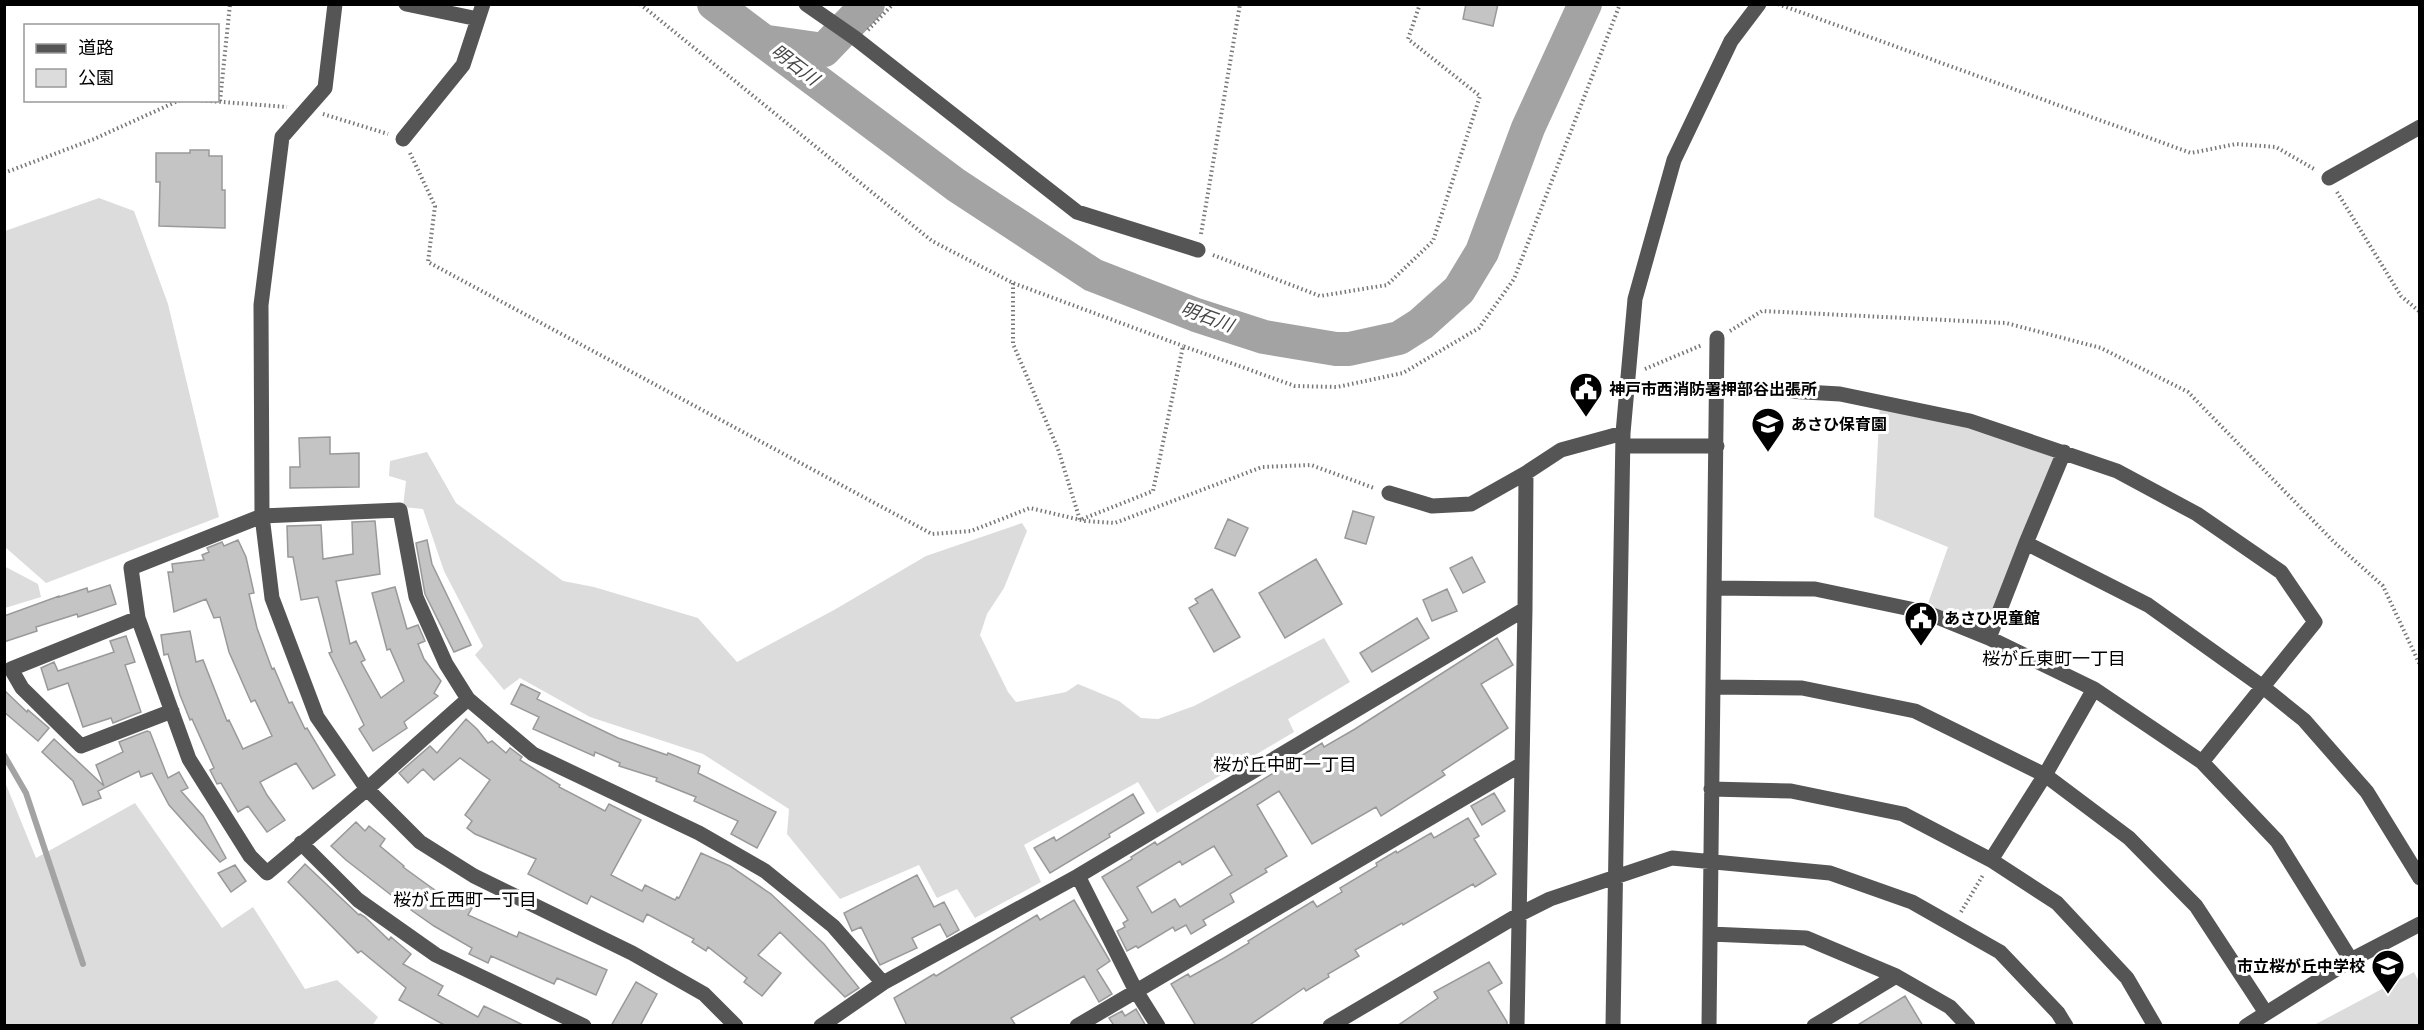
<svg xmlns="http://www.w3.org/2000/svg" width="2424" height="1030" viewBox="0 0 2424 1030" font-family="Inter,'Noto Sans JP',sans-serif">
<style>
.green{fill:#dcdcdc}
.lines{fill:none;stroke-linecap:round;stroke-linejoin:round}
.stream{stroke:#a3a3a3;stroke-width:6}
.river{stroke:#a3a3a3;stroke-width:34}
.building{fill:#c4c4c4;stroke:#999;stroke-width:1.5;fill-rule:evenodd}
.path{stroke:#777;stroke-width:4;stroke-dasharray:1.5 3;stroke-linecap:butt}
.minor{stroke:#555;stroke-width:15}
.labels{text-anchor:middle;stroke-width:6;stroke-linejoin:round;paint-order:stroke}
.poi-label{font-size:16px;font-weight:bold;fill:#000;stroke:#fff;text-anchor:start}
.water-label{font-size:18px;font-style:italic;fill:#444;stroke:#fff}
.neighbourhood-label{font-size:18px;fill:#000;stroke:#fff}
</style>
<rect width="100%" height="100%" fill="#fff"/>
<path class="green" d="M99,198L134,211L168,304L219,517L46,583L5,547V231Z
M1880,402L2064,452L1989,638L1925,612L1948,547L1874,517Z
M427,452L456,503L563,581L594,587L698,618L737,662L834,610L926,556L1022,523L1027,531L1004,588L987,614L980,635L1008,692L1016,702L1066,692L1078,684L1119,701L1141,718L1158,719L1194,706L1324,638L1350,682L1288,719L1294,732L1157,813L1138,782L1024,845L1041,882L975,918L957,889L937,898L919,865L840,899L787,834L789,809L703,754L590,717L520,678L504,690L475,655L483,646L444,571L423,509L403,507L406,481L389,476L390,461Z
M4,566L38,584L41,597L5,608Z
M5,782L36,858L135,803L222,928L253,907L305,989L337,980L378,1017L372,1026L5,1025Z
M2414,972L2419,982V1025H2314Z"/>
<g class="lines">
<path class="stream" d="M4,755L26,793L83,964"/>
<path class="river" d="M714,4L956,185L1093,275L1196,315L1264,337L1336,349H1349L1399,338L1421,324L1459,290L1482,252L1528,128L1585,4
M768,42L824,50L868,4"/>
</g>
<path class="building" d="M1466,4H1498L1493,26L1463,19Z
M190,150H209V156H222V190H225V228L159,226L160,182H156V153H190Z
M330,437V454L359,453V487L290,488V467H300L299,438Z
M1353,511L1374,517L1366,544L1345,538Z
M1228,519L1248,528L1235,556L1215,548Z
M375,521L380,574L336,581L350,644L356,641L365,660L361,662L381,698L404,681L390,649L387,650L372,593L395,587L407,629L418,625L425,641L418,644L424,659L441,681L434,693L438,696L404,722L407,728L373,751L359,729L364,725L329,653L332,652L318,597L301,600L293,557H288L287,526L321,525L323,559L353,554L352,522Z
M238,540L246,557L254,593L249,594L257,628L272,669L274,668L289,703L292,702L305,729L307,728L335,775L313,789L296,763L260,782L267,795L285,820L267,832L248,806L238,812L221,783L217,784L210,770L214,768L192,719L190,720L180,695L168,654L164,655L161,635L190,631L196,662L203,660L227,721L229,720L243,749L272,736L255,700L251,702L229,652L220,617L214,618L206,599L174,612L168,572H173L172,564L204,560L202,555L209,552L207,548L222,542L224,546Z
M427,540L432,564L471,645L454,652L425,594L416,543Z
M1472,557L1485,582L1463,593L1450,568Z
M1316,559L1342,604L1285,638L1259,593Z
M110,585L116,604L78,617L77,614L36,627L37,631L4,642V616L59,596V597L87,588L88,592Z
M1212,589L1240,637L1214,652L1189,608L1198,603L1195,599Z
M1447,589L1457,611L1432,621L1423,600Z
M1417,618L1429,638L1372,672L1360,653Z
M126,636L135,662L125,665L141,712L113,723L111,718L83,727L68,683L48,690L41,668L54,662L58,671L114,652L110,641Z
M1497,638L1513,665L1481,684L1508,728L1442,771L1445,775L1381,816L1376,807L1312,844L1279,791L1257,805L1287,856L1265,869L1267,872L1230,894L1234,902L1203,920L1206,925L1191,934L1186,925L1175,931L1173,927L1138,948L1136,946L1127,951L1117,931L1125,927L1123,923L1128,920L1102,877L1132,859L1131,857L1155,842L1157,845L1322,743L1324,747L1355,729ZM1214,846L1232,875L1180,907L1175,899L1152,913L1137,887L1180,861L1182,865Z
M521,684L540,693L537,699L618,738L667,755L668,753L700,766L698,773L776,812L757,848L731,834L738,821L694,801L696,797L656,781L657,778L619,766L620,763L595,752L594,756L533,729L539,717L511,704Z
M4,690L27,712L28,710L49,728L38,741L4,712Z
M466,719L477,729L488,743L492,741L506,753L510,748L522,757L520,760L560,785L559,787L605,811L609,804L641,820L611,875L642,891L645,885L675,900L677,897L679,898L701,853L730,866L771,894L824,944L859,988L845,997L780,932L758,955L781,973L762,996L744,982L747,978L708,947L706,951L692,942L694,939L647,914L643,922L591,896L587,904L528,874L536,859L475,834L467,828L472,821L465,815L490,780L460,758L434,780L423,769L408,783L399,773L430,746L437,753Z
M147,731L150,732L168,778L179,772L188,788L181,791L203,816L226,858L220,862L169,805L152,773L141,777L139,771L98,791L101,798L83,805L73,781L42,752L54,739L104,786L96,765L123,752L119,742Z
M1494,793L1505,811L1482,825L1471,806Z
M1133,794L1144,813L1109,834L1110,837L1050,873L1034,848L1054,837L1056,841Z
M1468,818L1479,836L1474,839L1496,874L1475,887L1473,884L1403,925L1402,923L1355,950L1359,956L1328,974L1329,977L1306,991L1304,988L1248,1026H1196L1171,984L1188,974L1190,977L1224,958L1249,943L1248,941L1313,901L1317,907L1342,892L1340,888L1377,866L1376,863L1396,851L1397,853L1431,833L1434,838Z
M356,822L365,831L369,826L385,839L380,846L404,866L403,867L450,901L452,897L472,908L468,915L517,937L519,932L607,970L596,995L557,978L554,984L491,956L488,963L469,954L472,948L434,926L404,905L346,860L331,846Z
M305,864L359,915L360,914L365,917L389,940L391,937L411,954L403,964L443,986L438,995L478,1017L484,1006L525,1026H446L399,1000L406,988L361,951L358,953L288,882Z
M235,865L246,881L231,892L218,873Z
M917,875L934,907L944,902L959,930L947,937L940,924L912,938L917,948L880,965L861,927L852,931L844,913Z
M1074,900L1110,961L1097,970L1112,994L1099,1002L1084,976L1011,1018L1016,1026H907L894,998L934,974L936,976L1037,915L1040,920Z
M1489,962L1502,983L1488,991L1507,1022V1026H1397L1438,998L1434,992Z
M636,982L657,994L640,1026H611Z
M1905,996L1923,1026H1856Z
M1136,1009L1146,1026H1110L1113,1024L1109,1018L1122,1011L1125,1016Z"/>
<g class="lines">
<path class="path" d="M640,4L932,241L1013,283L1183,346
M1778,4L2191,153L2236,144L2276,147L2316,170
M868,30L893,4
M197,100L287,107
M220,101L230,4
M323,114L388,134
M410,153L435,206L428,262L932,534L971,531L1030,508L1085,521L1115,523L1262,467L1311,465L1374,488
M4,173L94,139L180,100
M2337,192L2401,296L2420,312
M1201,234L1240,4
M1213,255L1320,296L1387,285L1433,241L1480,96L1408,39L1420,4
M1013,283V344L1058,449L1080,520L1153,491L1183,346L1295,386L1337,387L1403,373L1479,328L1514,279L1620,4
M1730,331L1762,311L2006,323L2101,348L2188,392L2333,541L2383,586L2420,665
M1645,369L1702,345
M1961,912L1983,875"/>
<path class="minor" d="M335,4L325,88L282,137L261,305L262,516L272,598L317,717L367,789L420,842L474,876L632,953L704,994L736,1026
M406,4L478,19
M806,4L855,38L1077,212L1198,250
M403,139L463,65L483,4
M2329,178L2420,127
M1718,387L1840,394L1970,421L2117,471L2197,514L2281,572L2315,622L2202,762
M1623,446H1717
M1389,493L1432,506L1471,504L1526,473L1561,450L1623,433
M2026,543L2148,605L2263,687L2304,720L2367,792L2420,878
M1714,588L1815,589L1925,612L1989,638L2094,689L2202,762L2277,841L2351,960
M138,618L11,669L22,688L81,746L172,711
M1989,638L2026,543L2064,452
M1713,687L1802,688L1915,711L2045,775L2129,838L2196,906L2266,1013
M468,699L367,789L267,873L250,856L189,759L138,618L131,568L262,516L400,510L416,597L446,664L468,699L533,754L699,833L765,871L833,926L883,983
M1711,789L1791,791L1903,814L1991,860L2057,903L2127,978L2155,1026
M301,843L358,900L436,955L584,1026
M1991,860L2045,775L2094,689
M1078,876L1136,991L1158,1026
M1710,934L1806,938L1896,976L1950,1007L1968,1026
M821,1026L883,983L1078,876L1525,609L1526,473
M1077,1026L1522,764
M1330,1026L1520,914L1550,899L1672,858L1830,873L1912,902L2000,952L2058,1013L2066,1026
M1517,1026L1525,609
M1613,1026L1623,433L1635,299L1674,160L1731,41L1759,4
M1709,1026L1717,338
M1814,1026L1896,976
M2246,1026L2351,960L2420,924"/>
</g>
<defs>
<g id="civic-pin" transform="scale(1.725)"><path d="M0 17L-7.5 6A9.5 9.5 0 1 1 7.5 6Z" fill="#000" stroke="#fff"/><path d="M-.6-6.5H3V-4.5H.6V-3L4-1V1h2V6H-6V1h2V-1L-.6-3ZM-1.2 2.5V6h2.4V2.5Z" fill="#fff"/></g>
<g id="school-pin" transform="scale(1.725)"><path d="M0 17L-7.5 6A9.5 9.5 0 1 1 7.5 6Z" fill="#000" stroke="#fff"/><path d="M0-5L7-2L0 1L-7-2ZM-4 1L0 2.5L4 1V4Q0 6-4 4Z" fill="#fff"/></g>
</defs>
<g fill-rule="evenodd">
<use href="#civic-pin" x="1586" y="389"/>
<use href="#school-pin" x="1768" y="424"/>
<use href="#civic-pin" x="1921" y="618"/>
<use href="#school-pin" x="2388" y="966"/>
</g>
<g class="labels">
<g class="poi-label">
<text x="1609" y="395">神戸市西消防署押部谷出張所</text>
<text x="1791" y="430">あさひ保育園</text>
<text x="1944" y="624">あさひ児童館</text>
<text x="2365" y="972" text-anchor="end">市立桜が丘中学校</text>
</g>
<g class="water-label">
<text transform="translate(795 65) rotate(37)" y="6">明石川</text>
<text transform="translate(1207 317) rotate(20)" y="6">明石川</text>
</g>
<g class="neighbourhood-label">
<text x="2054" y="665">桜が丘東町一丁目</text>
<text x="1285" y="771">桜が丘中町一丁目</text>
<text x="465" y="906">桜が丘西町一丁目</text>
</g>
</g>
<rect width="2424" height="1030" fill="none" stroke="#000000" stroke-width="12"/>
<rect x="24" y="24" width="195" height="78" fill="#ffffff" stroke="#999999" stroke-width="1.5"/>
<rect x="36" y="44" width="30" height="9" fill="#555555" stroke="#999999" stroke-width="1.5"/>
<text x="78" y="54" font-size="18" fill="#000000">道路</text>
<rect x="36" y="69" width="30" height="18" fill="#dcdcdc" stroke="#999999" stroke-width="1.5"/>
<text x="78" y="84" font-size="18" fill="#000000">公園</text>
</svg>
